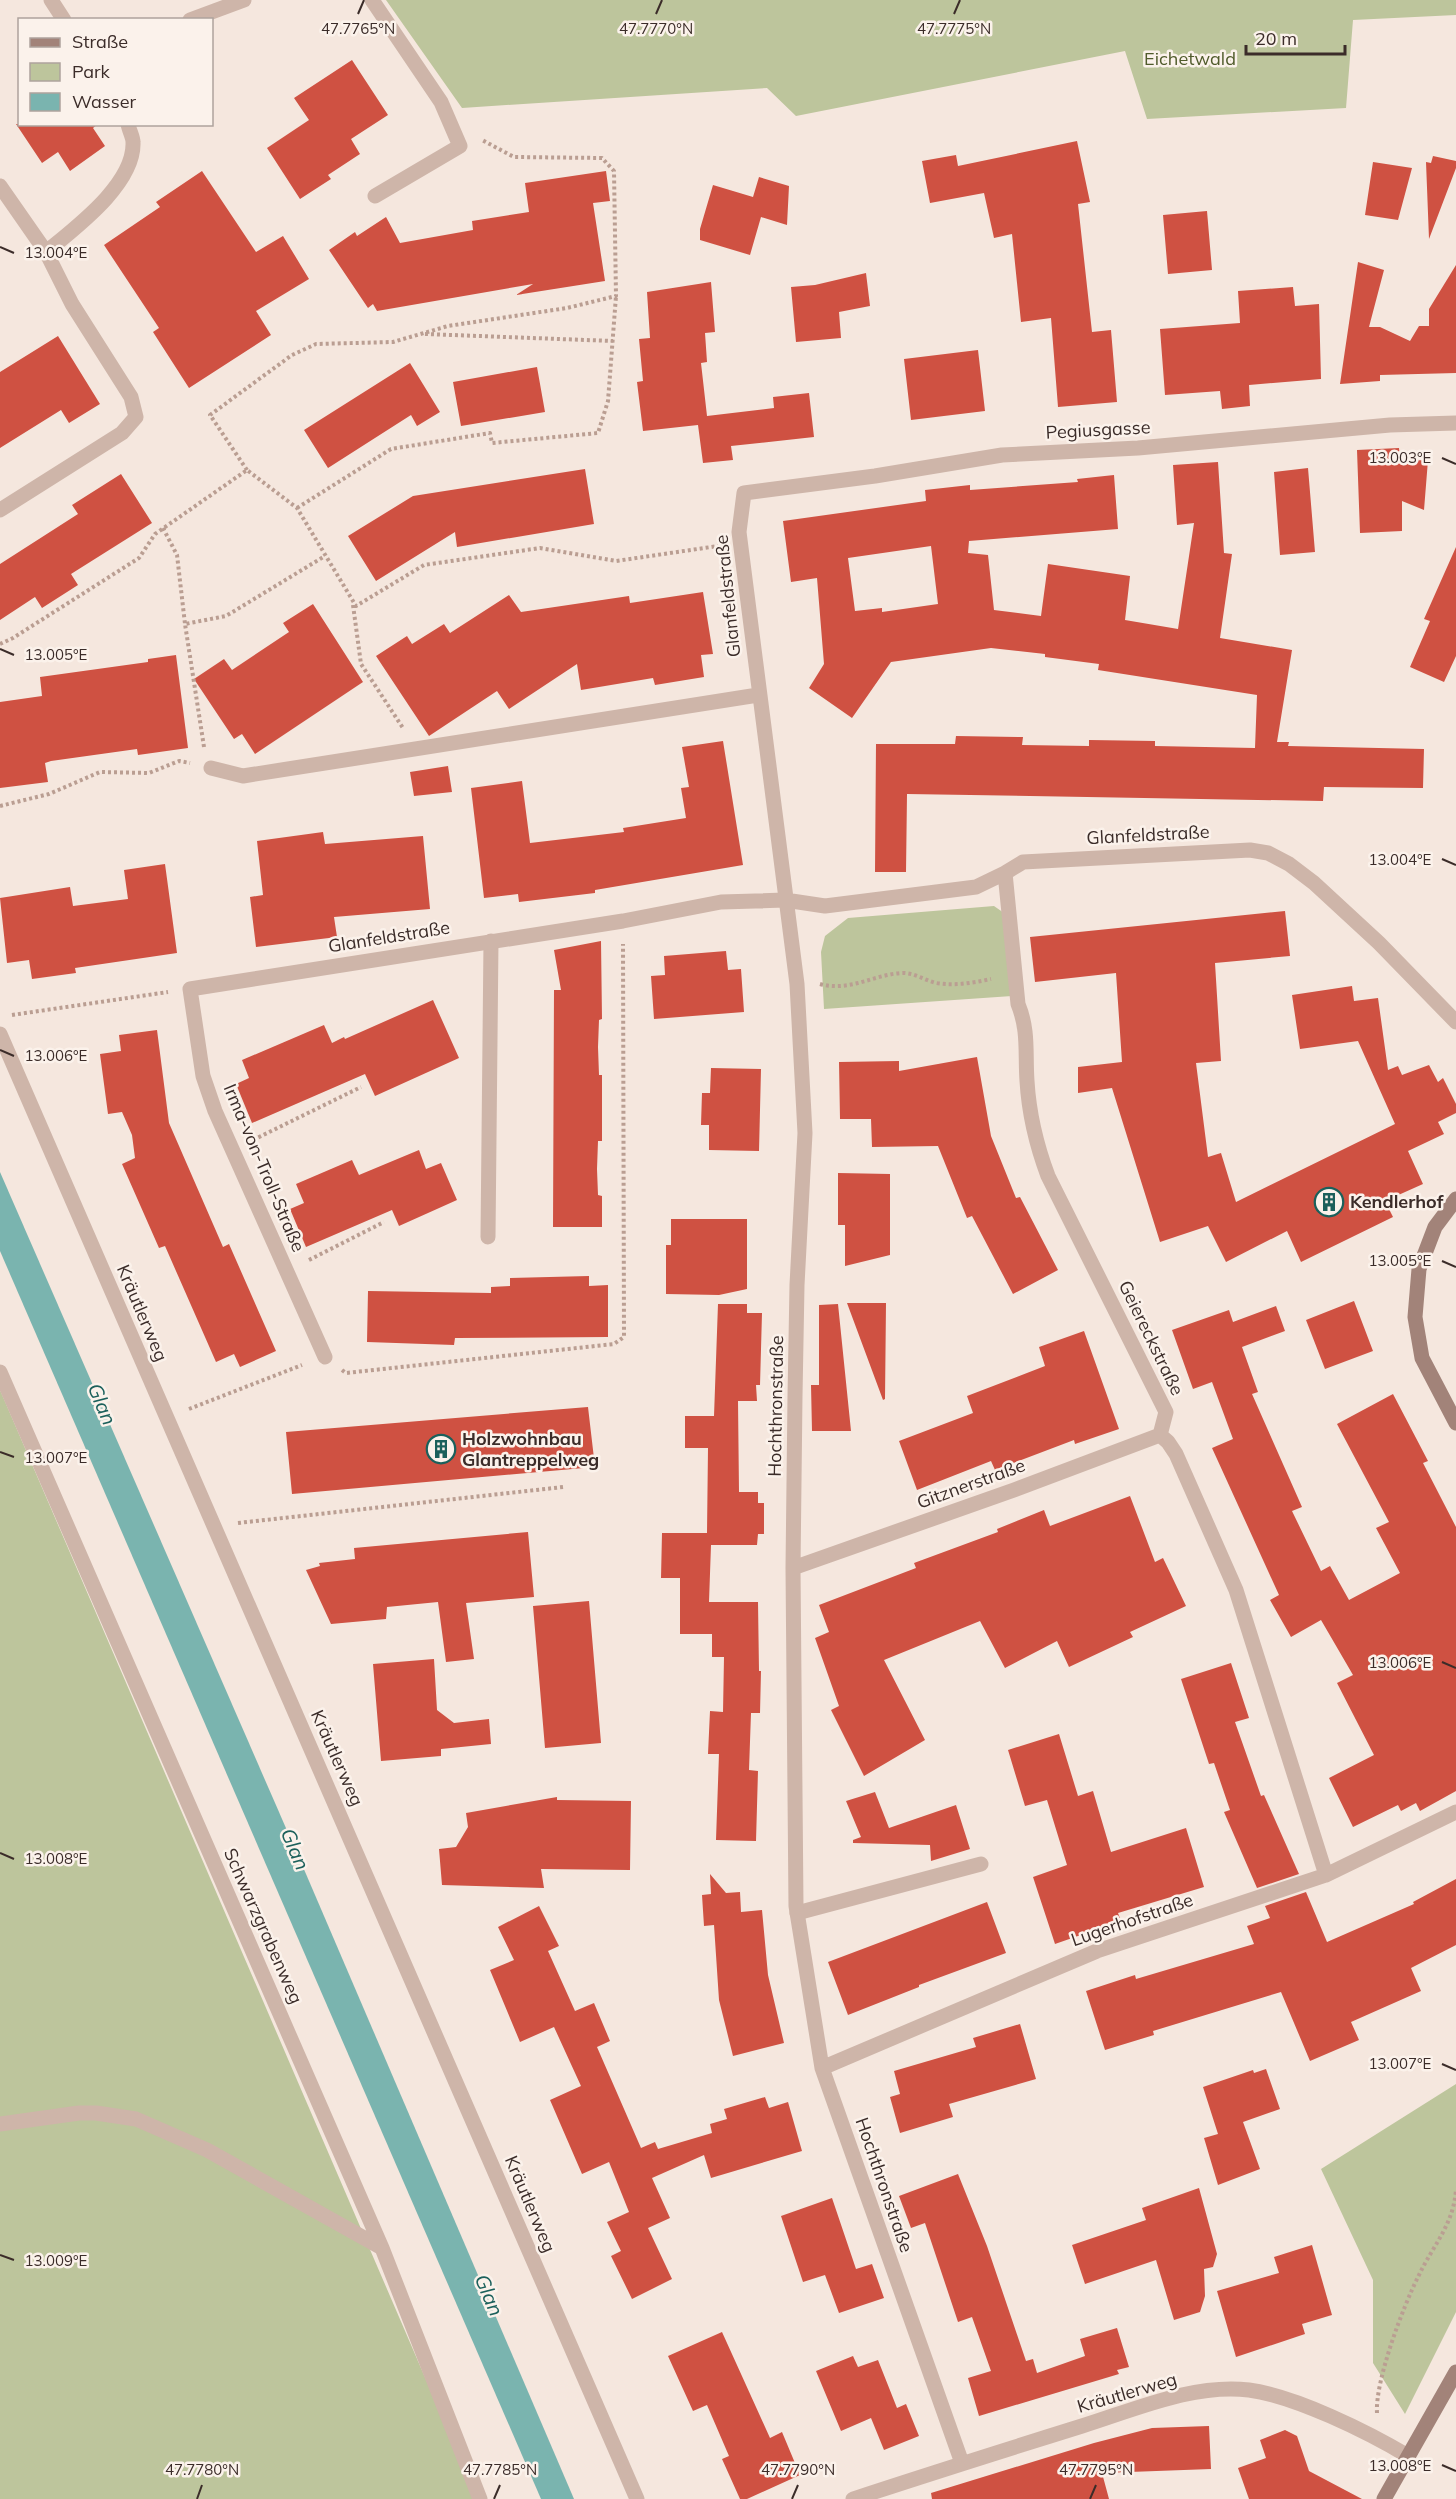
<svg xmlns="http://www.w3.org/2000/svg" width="1456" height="2499" viewBox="0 0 1456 2499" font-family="Mulish,sans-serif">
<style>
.green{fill:#bdc59c}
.water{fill:#7ab4af}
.building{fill:#cf5142;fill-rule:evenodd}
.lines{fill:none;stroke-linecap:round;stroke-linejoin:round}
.path{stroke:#ba9e92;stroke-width:4;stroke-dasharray:3 3;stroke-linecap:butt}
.lane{stroke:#ceb5a9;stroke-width:15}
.street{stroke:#ceb5a9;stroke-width:15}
.secondary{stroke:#a28379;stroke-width:15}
.ticks{fill:none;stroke:#3b2c29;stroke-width:2}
.labels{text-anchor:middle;stroke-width:5;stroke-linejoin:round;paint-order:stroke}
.park-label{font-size:18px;fill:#505b2b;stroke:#fbf2eb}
.street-label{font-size:18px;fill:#3b2c29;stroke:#fbf2eb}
.poi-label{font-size:18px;font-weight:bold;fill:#3b2c29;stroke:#fbf2eb;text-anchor:start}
.water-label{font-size:20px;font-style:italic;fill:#1b605b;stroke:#fbf2eb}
.ticks-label{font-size:15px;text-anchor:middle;fill:#3b2c29;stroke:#fbf2eb;stroke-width:5;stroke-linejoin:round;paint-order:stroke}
</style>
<rect width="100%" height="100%" fill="#f5e7de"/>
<path class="green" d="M386,0H1456V15L1353,20L1346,108L1147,119L1125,51L796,116L767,88L462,108Z
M994,906L1004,913L1012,996L824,1009L821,952L825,936L848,918Z
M0,1390L427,2382L475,2499H0Z
M1456,2084V2312L1405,2414L1373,2363V2280L1321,2169Z"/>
<path class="water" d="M0,1172L306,1874L574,2499H541L0,1251Z"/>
<path class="building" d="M352,60L388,115L351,139L360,154L328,175L331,179L300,199L267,148L309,120L294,98Z
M16,124H98L93,128L105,146L70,171L58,152L42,163Z
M1077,141L1090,202L1078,204L1092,332L1111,330L1117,402L1058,407L1051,318L1021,322L1012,234L994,238L984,193L930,203L922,161L956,155L958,166Z
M1433,156L1456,161V168L1429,239L1426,162L1431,163Z
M1373,162L1412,168L1398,220L1365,215Z
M202,171L256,252L283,236L309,279L256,311L271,335L189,388L153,332L159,328L104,245L160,207L156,202Z
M606,171L610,201L593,203L605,281L516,295L533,284L377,311L373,304L368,308L329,250L355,232L357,236L386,217L400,243L473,230L472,221L529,212L525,183Z
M759,177L789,186L787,225L761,217L750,255L700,240V229L713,185L753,197Z
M1207,211L1212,270L1168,274L1163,215Z
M1358,262L1384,270L1369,327H1380L1410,341L1419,326H1429V309L1456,265V373L1380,375V381L1340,384Z
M866,273L870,306L839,312L841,338L796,342L791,287L815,285Z
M711,282L715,332L705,333L707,362L701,363L707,416L774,408L773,397L809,393L814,437L731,446L733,460L703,463L698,425L643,431L637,382L643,381L639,339L650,338L647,292Z
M1293,287L1295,306L1319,304L1321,379L1249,385L1250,406L1222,409L1220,391L1165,395L1160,329L1240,323L1238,291Z
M58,336L100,404L69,423L61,410L0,448V372Z
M978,350L985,411L911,420L904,359Z
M410,363L440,412L417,426L411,415L328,468L304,430Z
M537,367L545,412L461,426L453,382Z
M1399,448L1400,461L1428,460L1424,510L1402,501V531L1360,533L1357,450Z
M1218,462L1224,553L1232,554L1220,638L1292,650L1277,742H1289L1288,746L1424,749L1423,788L1324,787L1323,801L907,794L906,872H875L876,744H955L956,736L1023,737L1022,745L1089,746V740L1155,741V746L1255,748L1257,695L1098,670L1099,664L1045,657V654L991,648L891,662L852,718L809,688L824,664L817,578L791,582L783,521L926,501L925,490L970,485V490L1078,482L1077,479L1114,475L1118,529L969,541L968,553L988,555L994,610L1041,616L1048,564L1130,576L1125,620L1178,629L1194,523L1177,525L1173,465ZM931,546L938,604L882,612V608L855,611L848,558Z
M1308,468L1315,552L1280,555L1274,472Z
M585,469L594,524L457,547L455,532L376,581L348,536L413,496Z
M121,474L152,523L71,574L78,585L42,608L35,597L0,620V564L78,514L72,505Z
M1456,547V656L1444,682L1410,667L1430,621L1424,619Z
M703,592L713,654L701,655L704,677L655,685L653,678L581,690L577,664L509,709L497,691L429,736L376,656L407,636L412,644L444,624L450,633L509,595L521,612L629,596L630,603Z
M313,604L363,682L255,754L242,734L234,739L194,679L224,659L232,670L289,632L283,623Z
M176,655L188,748L138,755L137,749L51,761L45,763L48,782L0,788V702L42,696L40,677L148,662V659Z
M723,741L743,865L595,890V893L519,902L518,894L484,898L471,788L522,781L530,843L624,832L623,828L686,818L681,788L689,787L682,747Z
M448,766L452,792L414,796L410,772Z
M323,832L325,844L423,836L430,909L334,917L337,937L256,947L250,897L263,895L257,841Z
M165,864L177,953L75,968L76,973L32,979L29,960L7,963L0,898L70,887L73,906L128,899L124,870Z
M1285,911L1290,956L1215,963L1221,1061L1196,1063L1208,1157L1221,1153L1236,1202L1395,1124L1358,1041L1300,1049L1292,995L1352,986L1354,1001L1378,998L1388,1070L1398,1066L1402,1075L1429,1065L1438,1082L1443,1078L1456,1104V1113L1438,1122L1444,1134L1408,1151L1423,1184L1385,1201L1393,1217L1301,1262L1287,1231L1226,1262L1208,1226L1160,1242L1112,1088L1078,1093V1067L1122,1062L1116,973L1035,982L1030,937Z
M601,941L602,1019L599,1020L598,1047L599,1075H602V1141H598L597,1169L598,1195L602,1196V1227H553L554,990H561L554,950Z
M726,951L728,970L741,969L744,1012L654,1019L651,976L665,975L664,956Z
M433,1000L459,1058L375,1096L365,1074L252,1123L236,1084L249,1078L242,1060L324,1025L332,1043L344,1037L345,1039Z
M157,1030L169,1123L223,1247L229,1244L276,1351L240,1367L234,1354L216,1362L165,1246L159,1248L122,1164L135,1158L132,1135L122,1112L108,1114L100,1054L121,1051L119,1035Z
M977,1057L991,1136L1016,1198L1020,1197L1058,1270L1013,1294L972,1216L967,1218L938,1146L872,1147L871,1119H840L839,1062L899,1061V1071Z
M711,1068L761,1069L759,1151L709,1150V1125H701L702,1093H710Z
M419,1150L426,1169L441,1163L457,1200L399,1226L392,1210L306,1247L290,1209L304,1203L296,1184L352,1160L359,1175Z
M838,1173L890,1174V1255L845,1266V1225H838Z
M671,1219H747V1289L719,1295L666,1294V1245H671Z
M589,1276V1286L608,1285V1337L455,1338L454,1345L367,1342L368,1291L491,1293V1287L510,1286V1278Z
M1354,1301L1373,1351L1325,1369L1306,1320Z
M847,1303H886L885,1399L883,1400Z
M718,1304H747V1313H762L760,1385H756L757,1401H738L739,1492H758V1503H764V1534H758L757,1545H711L709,1602H758L759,1671H761L760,1713H751L749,1770L758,1771L756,1841L716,1840L719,1754H708L710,1711L723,1712L724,1657H712V1634H680V1578H661L662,1533H707L708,1448H685V1416H714Z
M838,1304L851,1431H812L811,1385H819V1305Z
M1276,1306L1285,1331L1242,1347L1258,1392L1252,1394L1302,1507L1292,1511L1321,1571L1330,1566L1349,1600L1400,1573L1376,1528L1389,1522L1337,1424L1393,1394L1428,1461L1423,1463L1456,1527V1791L1420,1811L1416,1803L1401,1811L1398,1805L1353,1827L1329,1778L1374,1755L1337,1683L1353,1675L1321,1620L1291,1637L1270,1600L1279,1595L1212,1448L1233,1439L1212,1382L1193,1389L1172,1330L1229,1310L1233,1322Z
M1084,1331L1119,1429L1075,1444L1074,1440L995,1470L991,1461L917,1490L899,1441L973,1413L967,1396L1045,1366L1039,1347Z
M588,1407L595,1467L292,1494L286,1432Z
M1130,1496L1155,1562L1163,1558L1186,1606L1130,1632L1133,1637L1069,1667L1057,1641L1005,1668L980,1621L884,1660L925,1740L864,1776L831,1710L839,1706L815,1638L829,1632L819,1605L916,1568L914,1563L998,1532L997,1529L1044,1510L1050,1526Z
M528,1532L534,1597L466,1603L474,1659L446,1662L438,1602L387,1607L386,1619L331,1624L306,1570L320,1566L319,1563L355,1559L354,1548Z
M589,1601L601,1743L545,1748L533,1606Z
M434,1659L437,1710L454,1723L489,1719L491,1744L441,1749V1756L381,1761L373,1664Z
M1231,1663L1249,1718L1235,1722L1261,1796L1264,1795L1299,1874L1257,1888L1224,1812L1230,1810L1214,1763L1209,1764L1181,1679Z
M1059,1734L1078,1796L1093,1791L1111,1852L1186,1828L1204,1887L1118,1913L1121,1921L1055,1944L1033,1877L1067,1865L1047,1800L1025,1806L1008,1750Z
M875,1792L889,1828L956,1805L970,1849L931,1861L930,1845L853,1843V1840L861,1837L846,1801Z
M557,1797V1800L631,1801L630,1870L541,1869L544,1888L442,1885L439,1849L456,1847L468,1827L466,1813Z
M710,1874L726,1893L740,1892L741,1912L762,1910L768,1975L784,2043L733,2056L719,2000L714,1925L704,1926L702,1895L711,1894Z
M1456,1879V1945L1411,1968L1421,1991L1351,2022L1359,2040L1310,2061L1281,1992L1153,2031L1154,2035L1105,2050L1086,1991L1135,1975L1136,1979L1254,1944L1247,1926L1270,1918L1265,1906L1306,1892L1327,1942L1414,1904L1413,1902Z
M987,1902L1006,1953L919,1985V1987L848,2015L828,1962Z
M539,1906L559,1946L548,1951L575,2011L594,2003L610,2041L597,2047L641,2148L655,2142L658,2149L712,2133L710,2124L727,2119L724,2109L765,2097L769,2108L788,2102L802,2151L711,2178L704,2155L652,2178L670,2218L648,2228L672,2279L632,2299L611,2256L621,2251L607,2222L629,2212L609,2162L582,2174L550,2100L581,2086L554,2027L520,2042L490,1970L514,1960L498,1927Z
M1020,2024L1036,2079L949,2104L953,2117L900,2133L890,2097L900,2094L894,2071L976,2047L973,2038Z
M1266,2069L1280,2109L1243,2122L1260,2169L1218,2185L1204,2138L1218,2134L1203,2087L1253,2070L1254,2073Z
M958,2174L987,2246L1026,2361L1033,2359L1037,2373L1085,2356L1080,2339L1117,2328L1129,2367L1117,2370L1119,2374L979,2416L968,2378L991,2371L972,2317L958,2322L925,2223L911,2228L899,2196Z
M1199,2188L1217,2254L1213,2267L1204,2269L1205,2296L1200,2312L1174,2320L1156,2260L1085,2284L1072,2245L1146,2220L1142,2208Z
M832,2198L856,2269L872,2264L884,2298L839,2313L825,2275L803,2282L781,2216Z
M1312,2245L1332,2315L1302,2324L1305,2334L1236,2357L1217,2291L1279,2273L1274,2257Z
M722,2332L770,2438L782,2432L800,2475L747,2499H740L722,2459L729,2456L707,2405L693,2411L668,2356Z
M853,2356L858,2367L878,2360L897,2408L906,2404L919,2436L884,2450L871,2418L841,2431L816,2371Z
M1209,2426L1211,2469L1102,2473L1109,2499H932L931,2493L1094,2443L1152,2428Z
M1285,2430L1297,2436L1309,2471L1362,2499H1249L1238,2468L1266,2458L1260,2440Z"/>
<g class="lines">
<path class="path" d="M425,334L613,341
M247,470L210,415L292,355L316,344L393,342L448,326L567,308L616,296L614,171L602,158L514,157L482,140
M297,508L391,449L490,433L492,443L598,433L608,401L616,296
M163,528L177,555L185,624
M353,605L361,664L403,728
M0,644L13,638L139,558L155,534L247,470L297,508L356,606L424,565L540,548L616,561L718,546
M204,747L185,624L226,616L325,556
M0,806L49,794L100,772L149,773L179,761L190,763
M820,984C849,992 873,975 901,973C913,972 924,980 936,983C955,986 972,983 991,979
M12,1015L168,992
M253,1140L361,1087
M309,1260L384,1222
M342,1370L346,1373L614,1344L624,1337L623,944
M189,1409L302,1365
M238,1523L563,1487
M1377,2413C1375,2381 1403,2307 1418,2277C1433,2245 1453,2226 1456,2190"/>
<path class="lane" d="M0,186L46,252
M488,1237L491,941
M0,1372L382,2248L480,2499
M797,1913L981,1864
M0,2124L79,2113H96L136,2119L207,2150L382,2248"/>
<path class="street" d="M51,0L64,20
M372,0L441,102L460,146L375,196
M190,20L244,0
M0,510L122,433L136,417L131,397L72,304L46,252C75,228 135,184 133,142C133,137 129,130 128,124
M211,768L243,776L758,695
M1005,873L1018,1004C1029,1031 1025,1053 1027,1081C1029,1115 1036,1144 1048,1176L1166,1412L1160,1435L1168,1442L1176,1454L1236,1590L1326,1875
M0,1034L637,2499
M325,1357L215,1111L203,1076L190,989L623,921L721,902L785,900L825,906L976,887L1005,873L1023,862L1250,850L1268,853L1289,864L1314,883L1379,943L1456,1022
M793,1568L1014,1490L1160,1435
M822,2068L1097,1951L1326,1875L1456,1812
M962,2463L822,2068L796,1906L793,1568L795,1396L797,1285L805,1133L797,984L739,532L744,493L875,476L1002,455L1138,448L1390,425L1456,423
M853,2499C929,2474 1005,2450 1082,2426C1134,2410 1194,2383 1249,2390C1295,2396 1368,2432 1408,2456"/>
<path class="secondary" d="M1456,1199L1435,1227L1419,1269L1415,1317L1422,1358L1456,1423
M1384,2499L1456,2372"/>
</g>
<path class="ticks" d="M358,14L364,0M656,14L662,0M954,14L960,0M0,247L14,253M1442,458L1456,464M0,649L14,655M1442,859L1456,865M0,1050L14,1056M1442,1261L1456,1267M0,1452L14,1457M1442,1662L1456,1668M0,1853L14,1859M1442,2064L1456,2070M0,2255L14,2260M1442,2465L1456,2471M197,2499L202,2485M494,2499L500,2485M792,2499L798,2485M1090,2499L1096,2485"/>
<defs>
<g id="building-ring" transform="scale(1.5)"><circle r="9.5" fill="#fbf2eb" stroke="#1b605b" stroke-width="1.5"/><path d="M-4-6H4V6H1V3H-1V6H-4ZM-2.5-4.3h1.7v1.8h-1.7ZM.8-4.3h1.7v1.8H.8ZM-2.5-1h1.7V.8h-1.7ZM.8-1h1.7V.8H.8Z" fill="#1b605b"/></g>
</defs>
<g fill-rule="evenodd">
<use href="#building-ring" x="1329" y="1202"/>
<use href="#building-ring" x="441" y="1449"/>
</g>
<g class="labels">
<g class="park-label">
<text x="1190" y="65">Eichetwald</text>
</g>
<g class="street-label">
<text transform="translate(1098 430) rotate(-3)" y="6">Pegiusgasse</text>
<text transform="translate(728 596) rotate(-96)" y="6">Glanfeldstraße</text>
<text transform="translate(1148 835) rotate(-3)" y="6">Glanfeldstraße</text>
<text transform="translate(389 937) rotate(-9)" y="6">Glanfeldstraße</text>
<text transform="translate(264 1168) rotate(67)" y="6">Irma-von-Troll-Straße</text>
<text transform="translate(142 1313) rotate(67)" y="6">Kräutlerweg</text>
<text transform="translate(1151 1338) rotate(64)" y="6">Geiereckstraße</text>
<text transform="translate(776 1406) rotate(-89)" y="6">Hochthronstraße</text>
<text transform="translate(971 1484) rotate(-20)" y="6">Gitznerstraße</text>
<text transform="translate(337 1758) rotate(66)" y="6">Kräutlerweg</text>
<text transform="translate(1132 1920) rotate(-19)" y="6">Lugerhofstraße</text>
<text transform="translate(263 1926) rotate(66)" y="6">Schwarzgrabenweg</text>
<text transform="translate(884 2185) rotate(71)" y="6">Hochthronstraße</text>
<text transform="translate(530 2204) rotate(67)" y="6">Kräutlerweg</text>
<text transform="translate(1127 2393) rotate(-16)" y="6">Kräutlerweg</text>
</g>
<g class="poi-label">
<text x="1350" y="1208">Kendlerhof</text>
<text x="462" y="1445">Holzwohnbau<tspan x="462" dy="21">Glantreppelweg</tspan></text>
</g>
<g class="water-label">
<text transform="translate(102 1404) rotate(67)" y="7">Glan</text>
<text transform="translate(295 1849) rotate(67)" y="7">Glan</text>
<text transform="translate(489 2295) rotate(67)" y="7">Glan</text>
</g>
</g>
<g class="ticks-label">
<text x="358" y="34">47.7765°N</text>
<text x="656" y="34">47.7770°N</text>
<text x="954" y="34">47.7775°N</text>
<text x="56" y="258">13.004°E</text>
<text x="1400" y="463">13.003°E</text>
<text x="56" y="660">13.005°E</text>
<text x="1400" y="865">13.004°E</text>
<text x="56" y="1061">13.006°E</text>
<text x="1400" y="1266">13.005°E</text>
<text x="56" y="1463">13.007°E</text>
<text x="1400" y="1668">13.006°E</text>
<text x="56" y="1864">13.008°E</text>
<text x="1400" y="2069">13.007°E</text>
<text x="56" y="2266">13.009°E</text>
<text x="1400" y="2471">13.008°E</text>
<text x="202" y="2475">47.7780°N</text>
<text x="500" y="2475">47.7785°N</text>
<text x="798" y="2475">47.7790°N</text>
<text x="1096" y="2475">47.7795°N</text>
</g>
<rect x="18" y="18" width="195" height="108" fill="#fbf2eb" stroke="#aea39d" stroke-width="1.5"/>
<rect x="30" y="38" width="30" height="9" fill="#a28379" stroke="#aea39d" stroke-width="1.5"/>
<text x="72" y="48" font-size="18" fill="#3b2c29">Straße</text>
<rect x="30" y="63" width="30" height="18" fill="#bdc59c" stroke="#aea39d" stroke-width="1.5"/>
<text x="72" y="78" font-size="18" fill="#3b2c29">Park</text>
<rect x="30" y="93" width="30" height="18" fill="#7ab4af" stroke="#aea39d" stroke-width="1.5"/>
<text x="72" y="108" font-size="18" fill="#3b2c29">Wasser</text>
<path d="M1246 45v9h99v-9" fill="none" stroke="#3b2c29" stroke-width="3"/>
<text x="1255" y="45" font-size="18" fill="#3b2c29" stroke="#fbf2eb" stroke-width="4.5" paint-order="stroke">20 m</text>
</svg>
